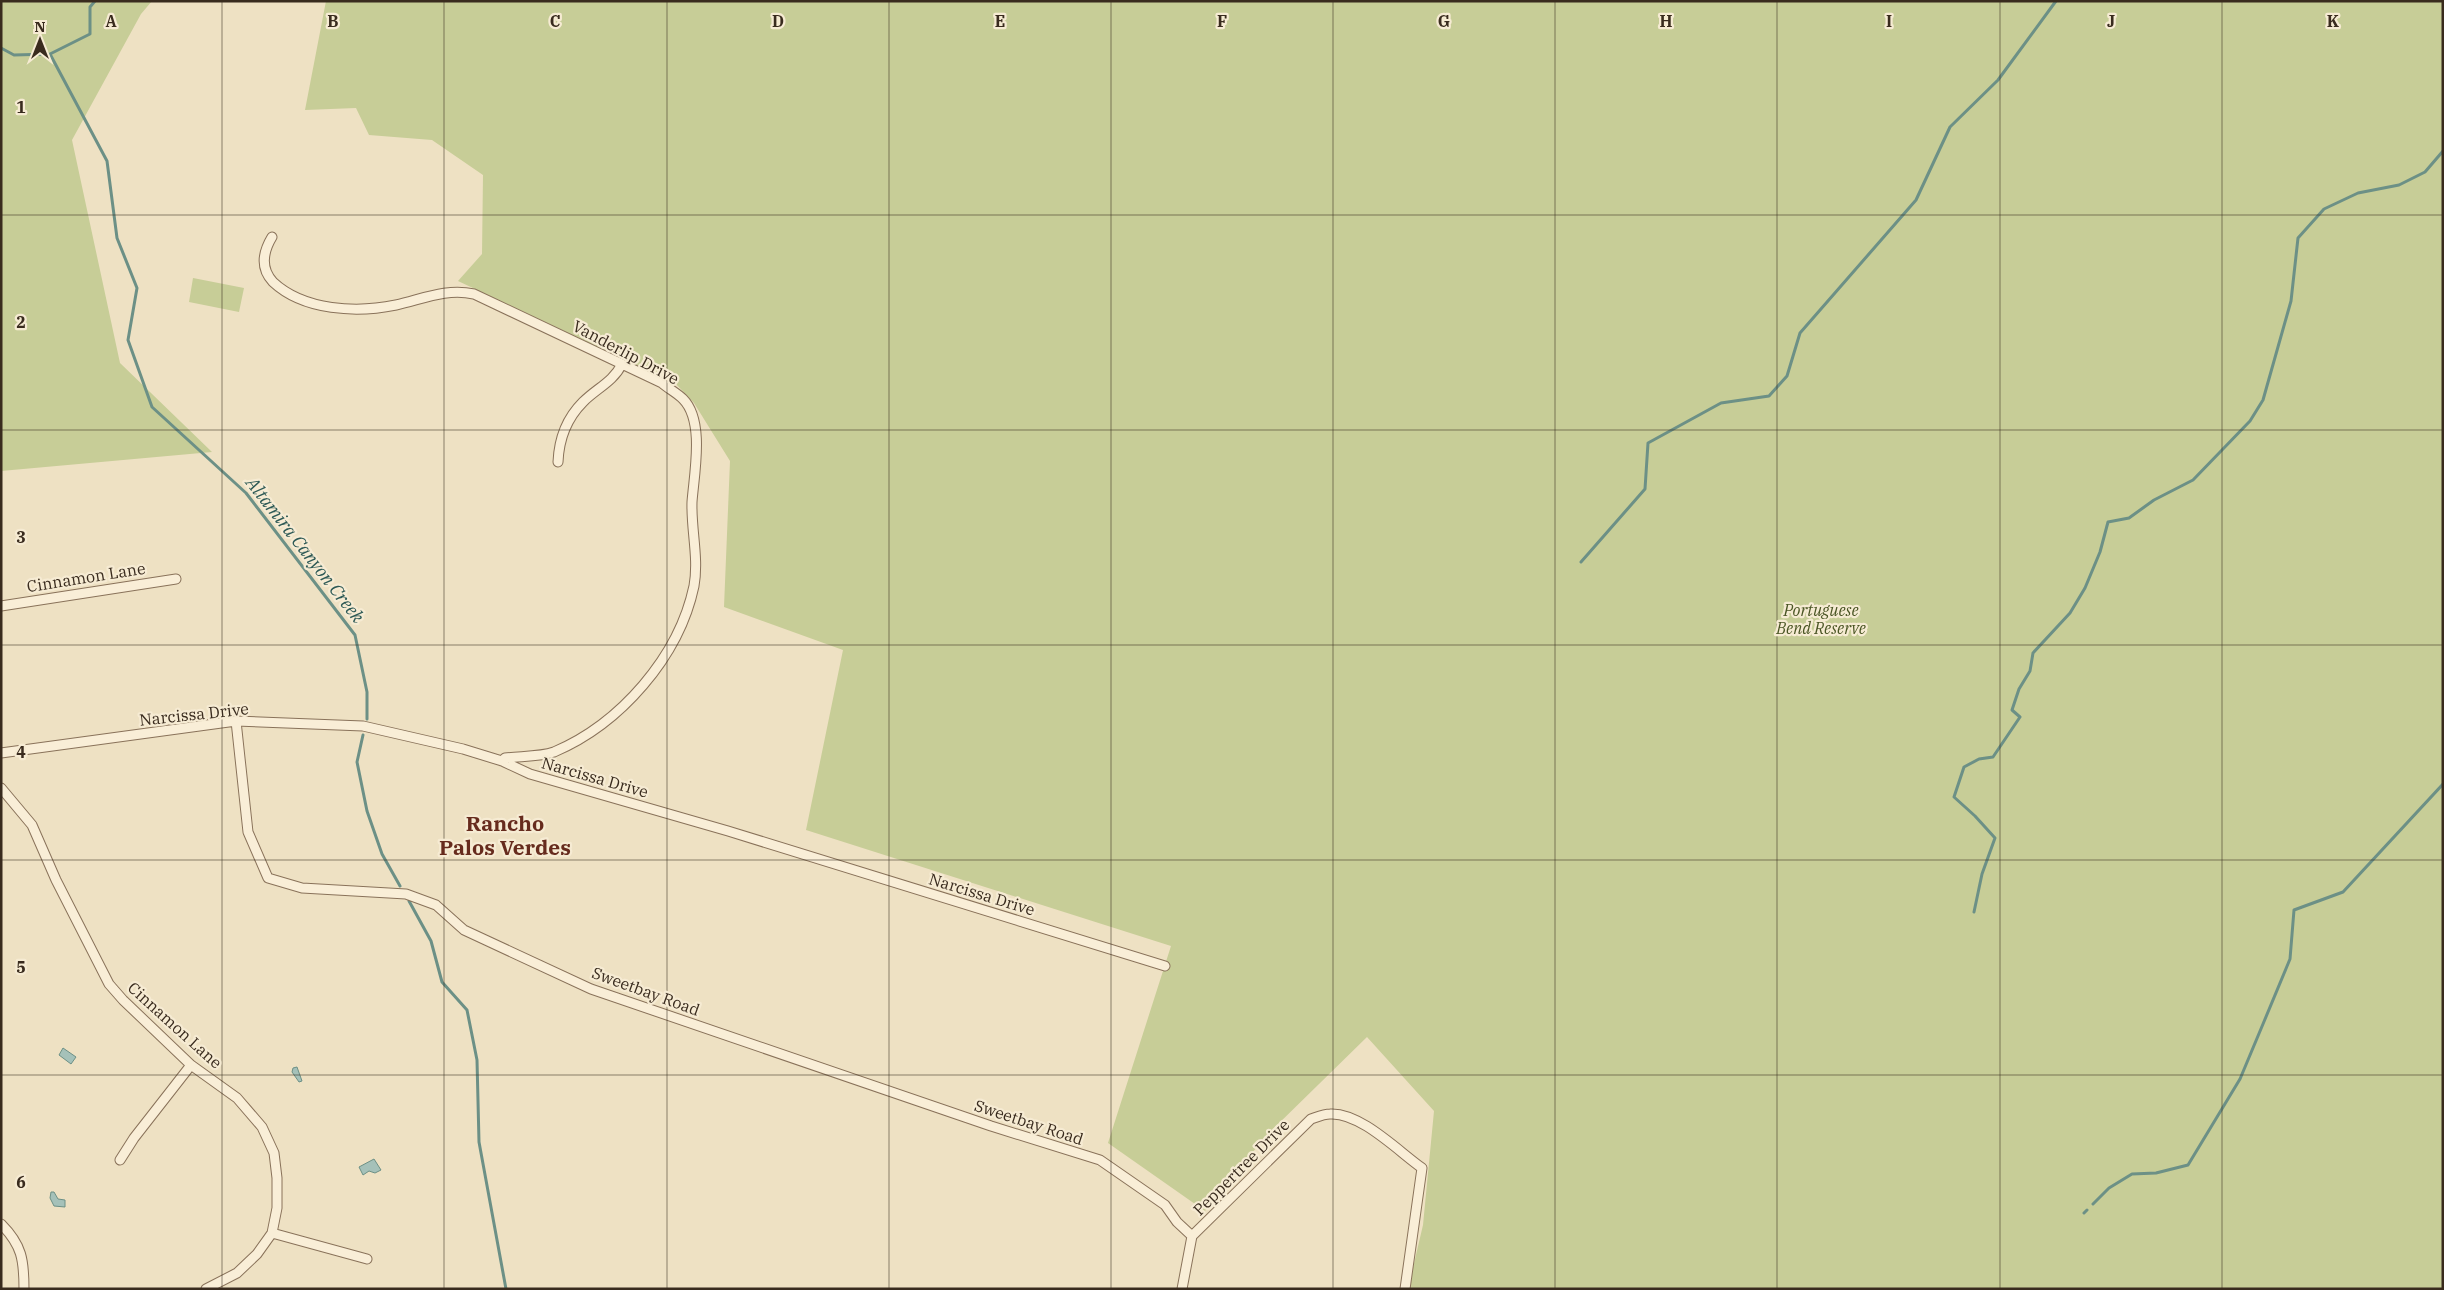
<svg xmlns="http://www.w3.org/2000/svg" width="2444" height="1290" viewBox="0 0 2444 1290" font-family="'IBM Plex Serif',serif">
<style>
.green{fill:#c7cd97}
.water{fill:#a5c1b9;stroke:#6c9086}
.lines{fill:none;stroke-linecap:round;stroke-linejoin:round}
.stream{stroke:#6c9086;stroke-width:3}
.street-casing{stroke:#89725a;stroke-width:11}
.street{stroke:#f9eed7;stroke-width:9}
.grid{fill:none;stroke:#392b1e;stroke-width:1;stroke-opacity:0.55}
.labels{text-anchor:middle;stroke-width:4.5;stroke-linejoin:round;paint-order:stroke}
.street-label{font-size:16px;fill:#392b1e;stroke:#f6ebd3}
.park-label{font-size:16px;font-style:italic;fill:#4a5524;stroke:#f6ebd3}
.water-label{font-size:18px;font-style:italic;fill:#2d5955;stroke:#f6ebd3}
.district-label{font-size:21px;font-weight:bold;fill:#662b1d;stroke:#f6ebd3}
.grid-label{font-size:16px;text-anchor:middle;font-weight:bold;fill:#392b1e;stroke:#f6ebd3;stroke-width:4.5;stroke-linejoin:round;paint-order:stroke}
</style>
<rect width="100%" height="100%" fill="#eee1c3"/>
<path class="green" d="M1,1H152L141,14L72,140L120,363L212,452L1,471Z
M326,1H2443V1289H1408L1423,1225L1434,1111L1367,1037L1265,1137L1205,1211L1108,1143L1171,946L806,830L843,650L724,607L730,461L694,403L676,384L458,281L482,254L483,175L432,140L369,135L356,108L305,110Z
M193,278L244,288L239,312L189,302Z"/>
<path class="water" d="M63,1048L76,1057L71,1064L59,1055Z
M297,1067L302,1081L299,1082L292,1072L293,1068Z
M374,1159L381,1170L375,1173L369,1171L363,1175L359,1167Z
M51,1192H54L58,1199L65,1200V1207L54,1206L50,1198Z"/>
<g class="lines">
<path class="stream" d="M95,1L90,7V34L50,54L107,161L117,238L137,288L128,340L152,407L246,493L355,635L367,692V719
M1,48L14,55L50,54
M1581,562L1645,489L1648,443L1721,403L1769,396L1787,376L1800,333L1916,200L1950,127L1998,80L2056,1
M363,735L357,762L367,811L382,854L400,886
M409,901L431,941L442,982L467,1010L477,1060L479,1142L506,1289
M1974,912L1982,874L1995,838L1975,816L1954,797L1964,767L1979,759L1993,757L2020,717L2012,710L2019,689L2030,671L2033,653L2070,613L2085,588L2100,552L2108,522L2129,518L2154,500L2193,480L2250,421L2263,400L2291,301L2298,238L2324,209L2358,193L2399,185L2425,172L2443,151
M2093,1204L2109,1188L2132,1174L2156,1173L2188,1165L2240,1079L2263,1024L2290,959L2294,910L2343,892L2443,784
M2084,1213L2087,1210"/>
<g class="street-casing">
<path id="street" d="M272,237C263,252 260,268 273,282C304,311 357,313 396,305C423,299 446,288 474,294L662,383C669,389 677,393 683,399C705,421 694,474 692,502C691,530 699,558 694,586C679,657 620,724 554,752C540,757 520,756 505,758L502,761
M558,462C559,438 566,419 583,402C597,388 613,382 622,364
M1,606L176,579
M236,721L248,832L268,878L302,888L406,894L436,905L464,930L591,989L991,1126L1100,1160L1165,1205L1177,1222L1192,1236L1182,1289
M1,753L236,721L363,726L463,749L502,761L530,774L728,831L1165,966
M1,788L32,825L56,880L109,984L123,1000L191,1065L237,1098L262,1127L274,1153L277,1178V1208L272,1233L257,1254L237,1273L206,1289
M120,1160L134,1138L191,1065
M1,1224C22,1245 24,1260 24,1289
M272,1233L367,1259
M1192,1236L1311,1119C1317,1117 1324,1114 1330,1114C1360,1112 1398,1151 1422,1168L1405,1289"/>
</g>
<use href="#street" class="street"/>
</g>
<path class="grid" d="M222,1V1289M444,1V1289M667,1V1289M889,1V1289M1111,1V1289M1333,1V1289M1555,1V1289M1777,1V1289M2000,1V1289M2222,1V1289M1,215H2443M1,430H2443M1,645H2443M1,860H2443M1,1075H2443"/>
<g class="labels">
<g class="street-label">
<text transform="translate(626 352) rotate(28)" y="6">Vanderlip Drive</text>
<text transform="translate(86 577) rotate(-9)" y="6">Cinnamon Lane</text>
<text transform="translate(194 714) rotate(-6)" y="6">Narcissa Drive</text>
<text transform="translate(595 777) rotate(16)" y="6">Narcissa Drive</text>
<text transform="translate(982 894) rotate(17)" y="6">Narcissa Drive</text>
<text transform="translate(646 991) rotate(20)" y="6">Sweetbay Road</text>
<text transform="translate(175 1025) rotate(42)" y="6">Cinnamon Lane</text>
<text transform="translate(1029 1122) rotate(18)" y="6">Sweetbay Road</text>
<text transform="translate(1241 1167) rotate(-45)" y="6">Peppertree Drive</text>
</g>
<g class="park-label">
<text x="1821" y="616">Portuguese<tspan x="1821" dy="18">Bend Reserve</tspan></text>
</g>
<g class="water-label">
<text transform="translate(305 550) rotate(52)" y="6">Altamira Canyon Creek</text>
</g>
<g class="district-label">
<text x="505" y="831">Rancho<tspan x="505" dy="24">Palos Verdes</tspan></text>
</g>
</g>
<g class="grid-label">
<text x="111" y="27">A</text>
<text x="333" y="27">B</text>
<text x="555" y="27">C</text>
<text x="778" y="27">D</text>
<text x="1000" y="27">E</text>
<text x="1222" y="27">F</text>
<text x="1444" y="27">G</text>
<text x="1666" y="27">H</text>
<text x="1889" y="27">I</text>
<text x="2111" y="27">J</text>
<text x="2333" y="27">K</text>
<text x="21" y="113">1</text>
<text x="21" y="328">2</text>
<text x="21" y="543">3</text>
<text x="21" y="758">4</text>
<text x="21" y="973">5</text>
<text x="21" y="1188">6</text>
</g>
<rect width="2444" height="1290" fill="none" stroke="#392b1e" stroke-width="5"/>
<g transform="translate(40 40)" stroke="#f6ebd3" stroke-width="4" paint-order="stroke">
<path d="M0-4L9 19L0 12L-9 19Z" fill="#392b1e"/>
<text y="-8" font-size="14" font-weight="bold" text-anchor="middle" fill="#392b1e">N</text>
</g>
</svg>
